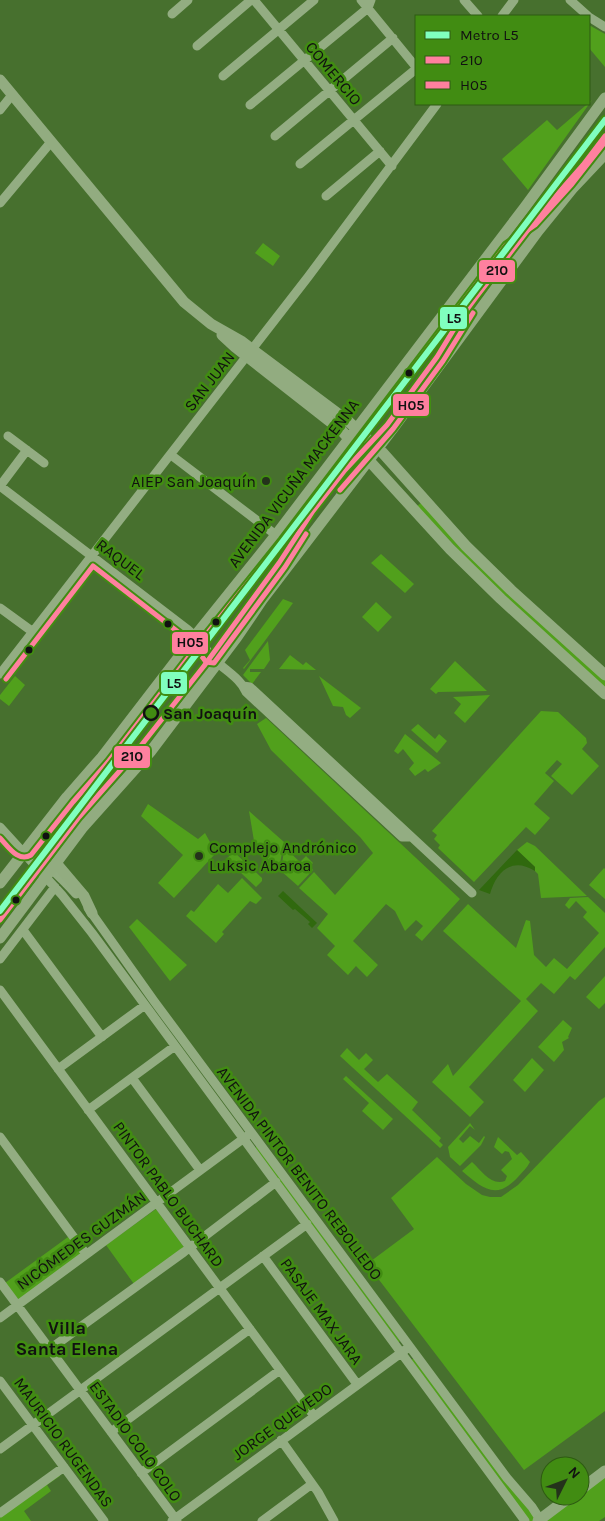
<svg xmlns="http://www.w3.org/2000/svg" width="605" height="1521" viewBox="0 0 605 1521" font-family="Karla,sans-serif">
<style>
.green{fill:#51a01c}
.water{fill:#30690e}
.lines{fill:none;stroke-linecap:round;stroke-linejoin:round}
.minor{stroke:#93ad82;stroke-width:9}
.major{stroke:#92ac80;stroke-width:11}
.bus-1-casing{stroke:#418c12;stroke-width:9}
.bus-2-casing{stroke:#418c12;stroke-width:9}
.bus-1{stroke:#ff809f;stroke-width:5}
.bus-2{stroke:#ff809f;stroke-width:5}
.metro-1-casing{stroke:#418c12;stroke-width:10}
.metro-1{stroke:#80ffbf;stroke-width:6}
.bus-dot{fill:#111;stroke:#418c12;stroke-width:2}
.poi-dot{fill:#24321b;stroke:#418c12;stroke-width:2}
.stop-dot{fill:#418c12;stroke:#111;stroke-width:2.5}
.labels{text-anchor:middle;stroke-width:5;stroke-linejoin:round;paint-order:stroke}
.street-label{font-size:16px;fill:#111;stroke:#418c12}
.poi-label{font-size:16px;fill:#111;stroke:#418c12;text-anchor:end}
.stop-label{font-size:16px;font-weight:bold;fill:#111;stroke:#418c12;text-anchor:start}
.neighbourhood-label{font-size:18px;font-weight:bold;fill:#111;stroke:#418c12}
.line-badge{stroke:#418c12;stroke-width:2}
.pale-badge-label{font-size:14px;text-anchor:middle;font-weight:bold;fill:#111}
</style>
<rect width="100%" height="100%" fill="#47702e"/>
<path class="green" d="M589,25L605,34V67L589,48Z
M592,100L528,190L502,159L547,120L557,130Z
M263,243L280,256L273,266L255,253Z
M421,503L605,680V690L504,598L417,506Z
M381,554L414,584L405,593L371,563Z
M283,599L293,603L244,669L243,668L250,660L245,650Z
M376,602L392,617L378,632L362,617Z
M268,641L270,660L264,669H250V672H261L252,684L243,675Z
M290,655L303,665L306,662L316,670L279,669Z
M455,661L487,691L438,692L436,694L430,689Z
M15,676L25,685L9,706L0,699V695Z
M319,676L361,708L350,718L346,715L343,707L333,706Z
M490,695L465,723L454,713L461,704L453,697Z
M541,711L558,712L586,738L587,743L582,749L599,766L572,795L551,776L562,764L557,760L545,773L554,781L534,804L550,818L535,835L526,827L474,882L438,848L440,845L434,839L437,835L432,831Z
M266,718L460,899L422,941L415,935L423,926L416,920L405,931L395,911L386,904L353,941L378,965L367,977L356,966L348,975L327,955L335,946L317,928L328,914L299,888L314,872L335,895L373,853L360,837L271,750L257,724Z
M418,724L435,739L439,734L447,741L437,753L411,730Z
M405,734L441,763L428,772L425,769L415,776L409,769L414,763L403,749L398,754L394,751Z
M148,804L198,839L205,833L216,853L174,898L158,883L183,855L141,816Z
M249,811L284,842L279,869L255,847Z
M527,842L535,846L587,896L541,898L538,874L535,871V867L517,850Z
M285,843L288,846L286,849L300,862L306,856L313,863L310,866L313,870L298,886L281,871Z
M234,852L262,878V881L256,887L226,859Z
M604,868L605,869V899L589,885Z
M242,878L262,898L256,904L250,901L222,932L224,934L216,943L186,916L191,910L194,912L218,884L228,893Z
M588,897L605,913V947L575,980L570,976L554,994L541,983L526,999L538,1011L469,1087L484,1102L470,1117L432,1082L448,1064L453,1076L521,1001L443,931L468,904L516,948L526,920L530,921L534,955L546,967L554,958L567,969L599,933L583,917L587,912L576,901L569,909L565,905L570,898Z
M137,919L187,965L170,981L129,927Z
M605,976V1003L599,1009L586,997Z
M563,1020L572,1028L568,1037L569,1038L562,1042L564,1050L554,1062L538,1047Z
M347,1048L359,1060L366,1053L373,1060L364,1069L378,1082L387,1074L418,1102L412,1110L441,1138L439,1141L443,1145L440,1148L340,1056Z
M532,1058L544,1070L525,1092L513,1080Z
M346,1076L393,1119L383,1130L362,1111L369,1103L343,1079Z
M605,1097V1411L524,1470L367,1264L414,1229L391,1198L437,1157L466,1184L482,1195L490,1197H501L518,1185L599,1101Z
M470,1123L475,1130L470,1126L459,1139L463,1143L470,1136L479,1143L484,1136L485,1137L481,1145L460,1166L450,1157L448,1147Z
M498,1137L517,1155L521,1152L530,1162C527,1168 522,1172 518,1177C496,1201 482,1188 462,1171L472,1162C482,1171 491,1186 505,1181L507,1176L501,1170L512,1159L509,1152L505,1151L502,1154L494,1147Z
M257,1146L400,1341L398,1343L255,1148Z
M156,1209L184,1247L134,1284L106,1245Z
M68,1237L81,1253V1256L22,1299H18L5,1283Z
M415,1358L536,1519L534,1521H529L411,1360Z
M58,1474L60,1476L47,1485L51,1491L24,1511L31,1521H0V1516Z
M605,1476V1517L599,1521H544L577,1496H580V1494Z"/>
<path class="water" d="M517,850L535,867V871C512,856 496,872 490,894L479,890Z
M283,891L317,923L312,928L308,924L310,922L295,909L293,910L278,896Z"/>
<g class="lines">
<path class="minor" d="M254,0L392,166
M361,0L416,67
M464,0L478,16
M570,0L588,16
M172,14L188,0
M502,16L514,0
M589,17L605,27
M197,46L251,0
M223,76L314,0
M250,105L368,8L371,0
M0,110L12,95
M275,136L393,38
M300,164L416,69
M326,196L380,151
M0,203L51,142
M8,436L44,463
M171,455L276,535
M0,486L187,629C199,639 206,650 216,661C226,671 241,679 246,692L402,837H411
M0,486L27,450
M0,608L33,632
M0,674L308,277L437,104
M243,686L250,687L472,893
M0,827L62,895L92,933L525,1521
M21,849C37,853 65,882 76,894
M88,908L154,1001L507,1478L532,1507L541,1521
M23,930L102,1037
M0,959L55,887
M0,990L314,1416
M58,1069L145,1005
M132,1078L200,1170
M88,1110L175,1046
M0,1137L86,1254
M263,1256L357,1384
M0,1282L177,1521
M0,1318L247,1136
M50,1349L184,1252L276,1182
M0,1381L104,1521
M111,1432L250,1329
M281,1440L318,1492L334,1521
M0,1449L307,1224
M141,1473L280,1370
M0,1513L64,1467
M172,1521L405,1350
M262,1521L312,1484"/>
<path class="major" d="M0,80L184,302L211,324L241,341L349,422L382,452L466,546L511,590L605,675
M222,335L235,347L342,431L450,549L501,599L605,694
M56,863L84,896L92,913
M0,883L67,797L102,757L195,636L276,535L525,207L605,98
M0,938L83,827L151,751L237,637L262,600L394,427L538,231L572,189L605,154
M580,1490L605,1471
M538,1521L571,1496"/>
<g class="bus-1-casing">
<path id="bus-1" d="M0,920L79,817L132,757L204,666L279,563L313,511L345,470L387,425L437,357L462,316L477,296L541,213L583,165L605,136"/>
</g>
<g class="bus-2-casing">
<path id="bus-2" d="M340,490L393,429L443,361L473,313
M6,679L93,566L182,635L195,647L206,662L214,663L285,567L306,534
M0,838C8,846 18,863 31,855L73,802L108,762L201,641L282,540L506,245L535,225L572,184L605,142"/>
</g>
<use href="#bus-1" class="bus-1"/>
<use href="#bus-2" class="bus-2"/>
<g class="metro-1-casing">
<path id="metro-1" d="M0,911L605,120"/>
</g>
<use href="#metro-1" class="metro-1"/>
</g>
<g class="bus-dot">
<circle cx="409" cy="373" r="4.5"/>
<circle cx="216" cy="622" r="4.5"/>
<circle cx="168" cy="624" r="4.5"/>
<circle cx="29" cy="650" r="4.5"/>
<circle cx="46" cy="836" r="4.5"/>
<circle cx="16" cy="900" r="4.5"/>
</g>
<g class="poi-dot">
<circle cx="266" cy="481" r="5"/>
<circle cx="199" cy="856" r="5"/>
</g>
<circle class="stop-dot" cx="151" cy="713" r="7"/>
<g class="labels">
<g class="street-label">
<text transform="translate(334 73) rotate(50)" y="6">COMERCIO</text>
<text transform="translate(209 381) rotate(-52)" y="6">SAN JUAN</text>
<text transform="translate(293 483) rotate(-53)" y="6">AVENIDA VICUÑA MACKENNA</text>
<text transform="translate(121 559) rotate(37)" y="6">RAQUEL</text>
<text transform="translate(300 1173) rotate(53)" y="6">AVENIDA PINTOR BENITO REBOLLEDO</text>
<text transform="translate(169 1194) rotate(54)" y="6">PINTOR PABLO BUCHARD</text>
<text transform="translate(81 1240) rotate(-36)" y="6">NICÓMEDES GUZMÁN</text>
<text transform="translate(322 1311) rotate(54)" y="6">PASAJE MAX JARA</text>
<text transform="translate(282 1421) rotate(-36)" y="6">JORGE QUEVEDO</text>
<text transform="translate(136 1441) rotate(54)" y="6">ESTADIO COLO COLO</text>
<text transform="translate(64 1442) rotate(54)" y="6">MAURICIO RUGENDAS</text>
</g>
<g class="poi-label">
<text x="256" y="487">AIEP San Joaquín</text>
<text x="209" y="853" text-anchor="start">Complejo Andrónico<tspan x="209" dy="18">Luksic Abaroa</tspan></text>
</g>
<g class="stop-label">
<text x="163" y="719">San Joaquín</text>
</g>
<g class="neighbourhood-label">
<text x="67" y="1334">Villa<tspan x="67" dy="21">Santa Elena</tspan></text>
</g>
</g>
<g class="line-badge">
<rect x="478" y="259" width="38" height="24" rx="5" fill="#ff809f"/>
<rect x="439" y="306" width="29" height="24" rx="5" fill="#80ffbf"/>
<rect x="392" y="393" width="38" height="24" rx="5" fill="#ff809f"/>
<rect x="171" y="631" width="38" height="24" rx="5" fill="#ff809f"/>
<rect x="160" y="671" width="28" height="24" rx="5" fill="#80ffbf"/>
<rect x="113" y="745" width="38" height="24" rx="5" fill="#ff809f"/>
</g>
<g class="pale-badge-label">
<text x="497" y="275">210</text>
<text x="454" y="323">L5</text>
<text x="411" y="410">H05</text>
<text x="190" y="647">H05</text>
<text x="174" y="688">L5</text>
<text x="132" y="761">210</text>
</g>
<rect x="415" y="15" width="175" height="90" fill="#418c12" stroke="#2e5b12"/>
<rect x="425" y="31" width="25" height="8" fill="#80ffbf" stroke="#2e5b12"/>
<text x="460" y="40" font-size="15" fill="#111111">Metro L5</text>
<rect x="425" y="56" width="25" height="8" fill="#ff809f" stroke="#2e5b12"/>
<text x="460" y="65" font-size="15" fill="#111111">210</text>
<rect x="425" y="81" width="25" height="8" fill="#ff809f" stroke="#2e5b12"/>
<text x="460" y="90" font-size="15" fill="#111111">H05</text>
<g transform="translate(565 1481) rotate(48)"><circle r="24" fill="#418c12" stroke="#2e5b12"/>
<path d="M0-4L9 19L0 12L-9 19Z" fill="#24321b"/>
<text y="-8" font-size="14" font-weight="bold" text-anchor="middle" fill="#111111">N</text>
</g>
</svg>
